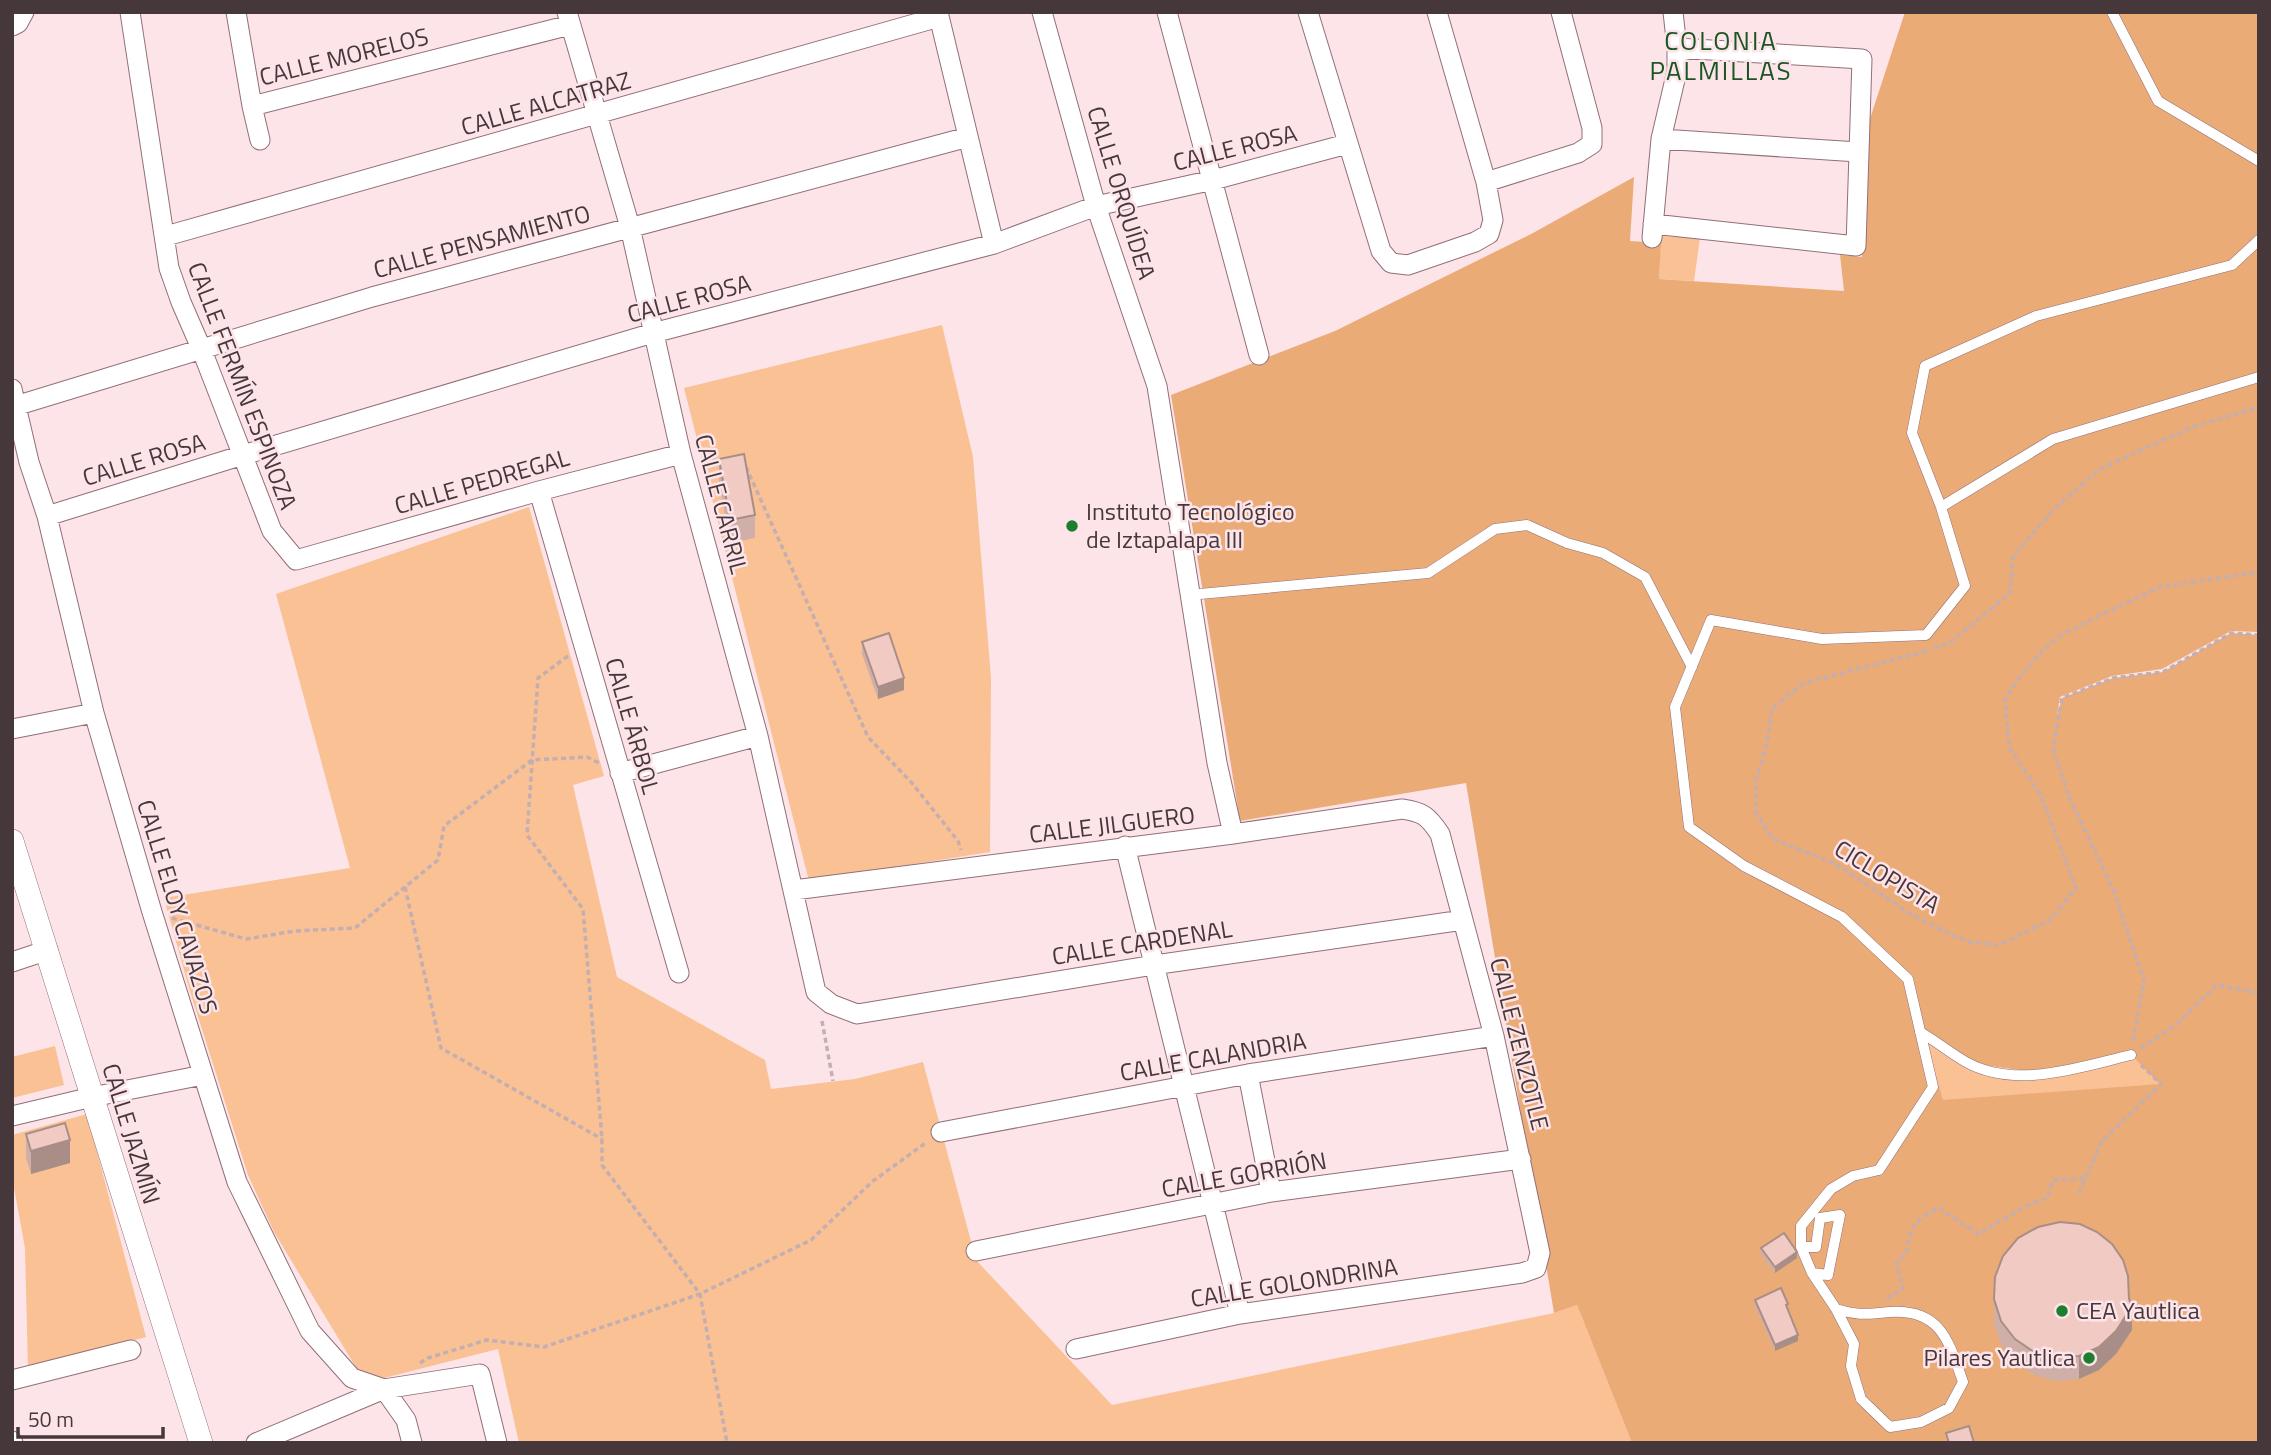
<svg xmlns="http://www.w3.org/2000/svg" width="2271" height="1455" viewBox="0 0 2271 1455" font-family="'Titillium Web',sans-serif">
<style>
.green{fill:#f9c194}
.forest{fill:#ebab77;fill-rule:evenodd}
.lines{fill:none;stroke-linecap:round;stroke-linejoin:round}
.service-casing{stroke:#926f77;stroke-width:11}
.minor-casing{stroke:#926f77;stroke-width:21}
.tertiary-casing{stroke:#926f77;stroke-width:24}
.path{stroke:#c3aeb2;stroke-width:3.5;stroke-dasharray:5 3.5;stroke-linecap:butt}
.service{stroke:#fff;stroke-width:10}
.minor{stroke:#fff;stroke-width:19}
.tertiary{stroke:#fff;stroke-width:23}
.wall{fill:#cfafa8}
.shaded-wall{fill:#a98e88}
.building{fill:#f1cbc3;stroke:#a98e88;stroke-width:2}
.poi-dot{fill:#1e7e2f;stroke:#fce4e9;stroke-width:2.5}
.labels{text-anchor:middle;stroke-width:5;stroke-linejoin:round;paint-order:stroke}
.street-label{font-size:24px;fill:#46373a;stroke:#fce4e9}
.poi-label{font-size:24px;fill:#46373a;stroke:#fce4e9;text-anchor:start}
.neighbourhood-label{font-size:26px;letter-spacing:2px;fill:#1c5523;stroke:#fce4e9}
</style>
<rect width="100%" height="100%" fill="#fce4e9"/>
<path class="green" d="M1661,236L1700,238L1694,281L1659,279Z
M942,325L973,457L991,678L990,852L809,881L684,388Z
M529,507L604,776L573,785L617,977L765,1060L771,1089L855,1079L923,1062L976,1260L1112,1405L1554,1313L1577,1305L1632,1443H519L498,1349L380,1379L357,1369L274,1232L248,1175L189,988L164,898L350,868L276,594Z
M1920,1032L1946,1048L2009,1076L2131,1055L2161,1084L1842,1196Z
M55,1046L64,1085L12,1098V1057Z
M87,1114L146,1337L28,1370L25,1248L12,1177V1135Z"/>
<path class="forest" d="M1905,12H2259V372L2107,422L2259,377V632L2231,631L2162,669L2112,676L2060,697L2057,716L2062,698L2113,678L2163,672L2231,633L2259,635V1443H1632L1577,1305L1554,1313L1466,783L1240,821L1171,395L1335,331L1533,233L1634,177L1630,241L1661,243L1659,279L1844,291L1840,255L1862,257V143ZM1924,1035L1968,1063L2042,1073L2131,1055L2160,1084L1943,1100Z"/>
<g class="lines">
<g class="service-casing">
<path id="service" d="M2112,12L2158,101L2259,161
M1941,507L1912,433L1925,366L2036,316L2232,265L2259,240
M1189,595L1428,573L1495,529L1527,525L1567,543L1603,553L1645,577L1692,667
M1920,1032C1936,1041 1950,1053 1966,1062C2016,1090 2079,1067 2131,1055
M1801,1247H1816L1820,1218L1840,1215L1828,1275L1812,1273
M1836,1309L1854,1344L1851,1366L1861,1399L1890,1427L1921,1422L1949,1408L1963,1382C1949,1342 1941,1308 1889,1312C1864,1314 1861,1316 1836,1309L1812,1273L1801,1247V1226L1831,1189L1853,1176L1879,1170L1933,1087L1908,979L1842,917L1744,866L1689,827L1675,707L1711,620L1822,639L1926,635L1965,586L1941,507L2053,439L2259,377"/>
</g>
<g class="minor-casing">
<path id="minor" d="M130,12L169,268L181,302L201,348L272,531L296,560L539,491L681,454
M236,12L252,106L260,140
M567,12L630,227L681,454L758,736L816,992L831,1004L857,1014L1154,965L1463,920
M938,12L994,244
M1042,12L1096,206L1157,386L1217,763L1233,834
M1167,12L1259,355
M1308,12L1381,251L1391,263L1408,265L1475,242L1489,234L1493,220L1486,182L1437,12
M12,26L18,23L24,12
M252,106L570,25
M1661,139L1858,152
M1486,182L1578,153L1592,144V128L1561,12
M1653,224L1856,246L1862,59L1677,48
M166,236L939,17
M1652,238L1661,139L1677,71V48L1673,12
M12,389L29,462L47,516L94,713L152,912L237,1182L310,1331L352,1378L384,1389L406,1420L412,1443
M12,407L372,297L968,137
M539,491L679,973
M47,516L243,455L653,333L994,244L1096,206L1213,180L1347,144
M12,729L94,713
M620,773L758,736
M1125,846L1240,1314
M794,890L1233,834L1402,809C1423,812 1428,816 1440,834L1494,1036L1540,1253L1536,1268L1522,1273L1240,1314L1076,1349
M12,962L48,950
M1248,1074L1271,1192
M12,1116L92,1097L203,1075
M941,1132L1248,1074L1494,1036
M976,1251L1271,1192L1521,1159
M12,1380L131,1350
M12,1441L13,1443
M256,1443L384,1389L480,1374L497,1443"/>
</g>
<g class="tertiary-casing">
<path id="tertiary" d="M12,841L201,1443"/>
</g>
<path class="path" d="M702,458L722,461
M746,467L868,737L911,782L958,841L961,850
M1934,648L1949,643L2010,593L2013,556L2053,510L2100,469L2192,427L2259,407
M1927,651L1804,683L1772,708L1767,742L1756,781V813L1773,839L1836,864L1909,913L1950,934L1970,942L1999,945L2050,920L2076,888L2040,794L2009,747L2005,699L2019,678L2042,651L2058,637L2098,616L2160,587L2259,572
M568,656L538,678L527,835L583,909L602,1139V1165L700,1294L727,1443
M405,887L441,1048L602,1139
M172,918L246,939L295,931L355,928L438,860L444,826L532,760L587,757L599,763
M822,1021L833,1081
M2133,1041L2144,981L2114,891L2069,797L2053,748L2062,698L2113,678L2163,672L2231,633L2259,635
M2141,1048L2178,1023L2216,985L2259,993
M2079,1193L2102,1141L2161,1084L2141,1065
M1887,1298L1903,1289L1896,1263L1907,1252C1910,1226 1915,1220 1939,1208L1978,1234L2026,1206L2047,1198L2053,1180L2086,1178
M420,1363L428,1358L487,1340L544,1347L700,1294L811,1240L873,1181L927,1142"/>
<use href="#service" class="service"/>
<use href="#minor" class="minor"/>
<use href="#tertiary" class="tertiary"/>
</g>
<path class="wall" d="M719,459L755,515V538L730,543L719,482Z
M862,642L904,690L878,699L862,654Z
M26,1134L70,1163L31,1174L26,1158Z
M1761,1248L1797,1258L1775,1273L1761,1254Z
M1995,1277L2129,1299L2132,1330L2116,1354L2099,1370L2079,1379L2056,1381L2034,1375L2015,1362L2001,1344L1994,1323Z
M1755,1300L1788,1310L1798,1341L1775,1351L1755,1306Z"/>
<path class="shaded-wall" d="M904,678V690L878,699V687Z
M70,1140V1163L31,1174V1151Z
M1797,1252V1258L1775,1273V1267Z
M2132,1306V1330L2116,1354L2099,1370L2079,1379V1356Z
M1798,1335V1341L1775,1351V1345Z"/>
<path class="building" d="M744,454L755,515L730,520L719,459Z
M889,633L904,678L878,687L862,642Z
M65,1123L70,1140L31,1151L26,1134Z
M2060,1222L2080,1224L2097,1232L2112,1244L2123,1260L2128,1276L2129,1299L2132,1306L2116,1331L2099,1347L2079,1356L2056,1357L2034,1352L2015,1339L2001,1321L1994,1299L1995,1277L2003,1256L2018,1238L2038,1227Z
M1784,1233L1797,1252L1775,1267L1761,1248Z
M1781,1288L1788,1304L1786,1305L1798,1335L1775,1345L1755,1300Z
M1969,1426L1974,1443H1949L1946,1433Z"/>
<g class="poi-dot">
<circle cx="1072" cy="526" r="7"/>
<circle cx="2062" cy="1311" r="7"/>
<circle cx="2089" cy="1358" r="7"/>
</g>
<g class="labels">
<g class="street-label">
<text transform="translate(344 57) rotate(-14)" y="8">CALLE MORELOS</text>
<text transform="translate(546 104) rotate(-16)" y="8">CALLE ALCATRAZ</text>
<text transform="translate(1235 148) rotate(-14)" y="8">CALLE ROSA</text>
<text transform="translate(1121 193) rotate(73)" y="8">CALLE ORQUÍDEA</text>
<text transform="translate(482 242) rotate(-15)" y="8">CALLE PENSAMIENTO</text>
<text transform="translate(689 299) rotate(-15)" y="8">CALLE ROSA</text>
<text transform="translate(242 386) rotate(69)" y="8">CALLE FERMÍN ESPINOZA</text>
<text transform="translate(144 460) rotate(-17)" y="8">CALLE ROSA</text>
<text transform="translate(482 482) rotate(-16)" y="8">CALLE PEDREGAL</text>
<text transform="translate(721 504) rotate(75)" y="8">CALLE CARRIL</text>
<text transform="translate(632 726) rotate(74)" y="8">CALLE ÁRBOL</text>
<text transform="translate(1112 825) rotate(-7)" y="8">CALLE JILGUERO</text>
<text transform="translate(1887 877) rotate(31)" y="8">CICLOPISTA</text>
<text transform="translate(177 907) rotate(73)" y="8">CALLE ELOY CAVAZOS</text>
<text transform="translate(1142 943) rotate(-9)" y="8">CALLE CARDENAL</text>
<text transform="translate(1519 1044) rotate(76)" y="8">CALLE ZENZOTLE</text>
<text transform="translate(1213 1057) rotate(-10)" y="8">CALLE CALANDRIA</text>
<text transform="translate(131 1134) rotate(73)" y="8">CALLE JAZMÍN</text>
<text transform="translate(1244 1175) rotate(-10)" y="8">CALLE GORRIÓN</text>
<text transform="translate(1294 1283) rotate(-9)" y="8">CALLE GOLONDRINA</text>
</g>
<g class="poi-label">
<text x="1086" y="520">Instituto Tecnológico<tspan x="1086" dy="28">de Iztapalapa III</tspan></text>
<text x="2076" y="1319">CEA Yautlica</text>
<text x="2075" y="1366" text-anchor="end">Pilares Yautlica</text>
</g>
<g class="neighbourhood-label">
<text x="1721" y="50">COLONIA<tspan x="1721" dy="30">PALMILLAS</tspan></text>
</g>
</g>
<rect width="2271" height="1455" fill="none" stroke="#46373a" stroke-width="28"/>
<path d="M18 1427v10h145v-10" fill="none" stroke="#46373a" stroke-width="3.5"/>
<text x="28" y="1427" font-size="21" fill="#46373a" stroke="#fce4e9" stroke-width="5" paint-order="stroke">50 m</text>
</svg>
